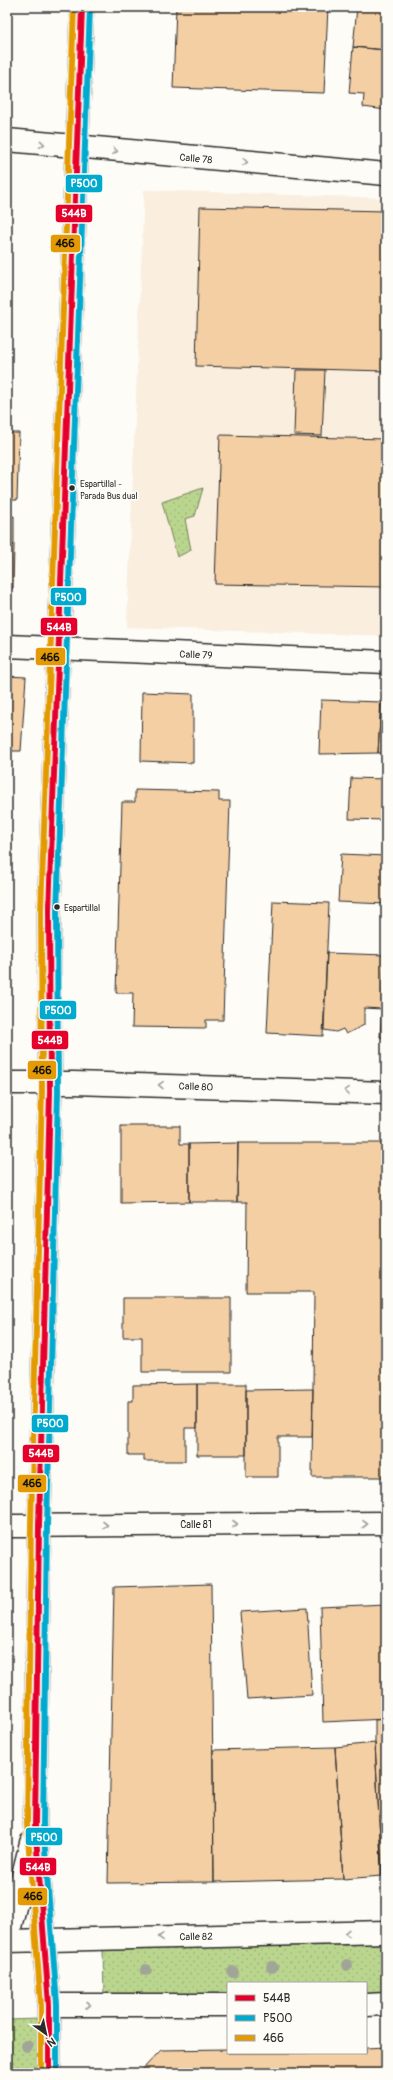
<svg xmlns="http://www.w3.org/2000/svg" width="393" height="2080" viewBox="0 0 393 2080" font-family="Pangolin,sans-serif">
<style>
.built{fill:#faeede}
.grass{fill:url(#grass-dots);stroke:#72805c}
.building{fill:#f4cfa4;stroke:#2b2b2b}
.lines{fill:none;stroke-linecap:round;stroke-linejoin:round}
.street-casing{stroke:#2b2b2b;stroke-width:25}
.secondary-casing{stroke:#2b2b2b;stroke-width:25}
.street{stroke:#fdfcf7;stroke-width:22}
.secondary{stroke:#fdfcf7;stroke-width:22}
.bus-1-casing{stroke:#fdfcf7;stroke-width:9}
.bus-2-casing{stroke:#fdfcf7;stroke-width:9}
.bus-3-casing{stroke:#fdfcf7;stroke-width:9}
.bus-1{stroke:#e4002b;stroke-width:6}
.bus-2{stroke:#00a9ce;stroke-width:6}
.bus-3{stroke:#e39a04;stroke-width:6}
.tree{fill:#a1a597}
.oneway{stroke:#9e9e9b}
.bus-dot{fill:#2b2b2b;stroke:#fdfcf7;stroke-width:1.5}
.labels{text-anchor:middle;stroke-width:3.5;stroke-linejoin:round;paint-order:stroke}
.bus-label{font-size:9px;fill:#2b2b2b;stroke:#fdfcf7;text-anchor:start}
.street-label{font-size:10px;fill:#2b2b2b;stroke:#fdfcf7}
.line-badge{stroke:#fdfcf7;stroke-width:1.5}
.badge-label{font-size:11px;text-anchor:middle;font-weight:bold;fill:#fff}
.pale-badge-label{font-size:11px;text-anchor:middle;font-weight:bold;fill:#111}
</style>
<defs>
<pattern id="grass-dots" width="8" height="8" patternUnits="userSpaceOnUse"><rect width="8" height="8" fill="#bad68e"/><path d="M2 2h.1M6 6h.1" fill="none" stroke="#a0b87b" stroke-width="1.8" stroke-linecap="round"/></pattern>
</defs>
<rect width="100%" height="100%" fill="#fdfcf7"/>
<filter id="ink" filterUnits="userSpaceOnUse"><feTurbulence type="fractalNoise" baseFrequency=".025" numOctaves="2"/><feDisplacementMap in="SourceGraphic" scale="8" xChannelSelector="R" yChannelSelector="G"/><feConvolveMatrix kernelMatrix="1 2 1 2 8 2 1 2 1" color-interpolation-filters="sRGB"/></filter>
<g filter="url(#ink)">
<path class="built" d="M144,190L386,198V636L127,627Z
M386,1272V1476L384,1477Z"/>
<path class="grass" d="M203,488L195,516L185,519L191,550L177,557L162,502Z
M386,1944V1993L366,1994V1983H228V1996L104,1998L103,1949Z
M40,2019V2073H7V2020Z"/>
<path class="building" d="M176,7H328L324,93L173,88Z
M357,7H386V50L353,47Z
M353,47L386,50V110L363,107L364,94L349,93Z
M200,207L386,211V371L196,366Z
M296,370H325L322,436L294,435Z
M7,433H19L17,500H7Z
M220,435L386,439V587L215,584Z
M7,516H14V545H7Z
M7,545H14L13,588H7Z
M7,676L26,677L21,751H7Z
M142,692L193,694V763L141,761Z
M321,700L381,702L378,753L319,754Z
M381,702H386V753H378Z
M351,778L386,779V820L349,819Z
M135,790L219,792V801H230L223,1020H206V1028L132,1027L133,993H116L122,802H135Z
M341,854L386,856V904L338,902Z
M273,901L329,903L323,1036L267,1033Z
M386,943V970H384Z
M327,953L385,955L382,1009L364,1008V1025L346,1034L343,1029L336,1032L324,1030Z
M384,970H386V1038L380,1037Z
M121,1126H180V1144H189V1202L121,1203Z
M238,1143L237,1202H189V1144Z
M238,1143H386L384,1477H312L314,1292H246L247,1202H237Z
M123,1298H231V1372H142V1337H123Z
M197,1384V1428H185V1461H144V1455H128V1401H133V1385Z
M197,1384H246V1455H197Z
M313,1389L312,1437H278V1477H246V1390Z
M211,1584L214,1882L108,1883L114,1587Z
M386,1604V1719L323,1722L320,1607Z
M307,1608L312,1695L247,1699L240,1612Z
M386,1719V1876H382L375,1743V1720Z
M375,1743L382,1876L343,1879L335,1747Z
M335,1747L343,1879L214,1882L213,1750Z
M386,2047V2073H139L161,2050L228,2049V2053H366V2048Z"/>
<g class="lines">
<g class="street-casing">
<path id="street" d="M7,140L386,174
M7,646L386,662
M7,1083H74L386,1093
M49,2005H228
M366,2005L386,2004"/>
</g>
<g class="secondary-casing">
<path id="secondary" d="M7,1526L386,1523
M7,1939L31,1843
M7,1941L386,1932
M49,2073V2005L35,1824L39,1525L50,1092L49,911L82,7"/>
</g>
<use href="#street" class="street"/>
<use href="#secondary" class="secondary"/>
<g class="bus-1-casing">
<path id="bus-1" d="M49,2073V2005L35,1824L39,1525L50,1092L49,911L82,7"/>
</g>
<g class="bus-2-casing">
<path id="bus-2" d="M57,2073V2004L43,1824L47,1525L58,1092L57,911L90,7"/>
</g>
<g class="bus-3-casing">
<path id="bus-3" d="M41,2073V2005L27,1824L31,1525L42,1092L41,911L74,7"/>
</g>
<use href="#bus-1" class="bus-1"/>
<use href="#bus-2" class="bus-2"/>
<use href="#bus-3" class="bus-3"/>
</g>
<g class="tree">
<circle cx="347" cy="1965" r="6"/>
<circle cx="272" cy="1967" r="6"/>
<circle cx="146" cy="1970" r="6"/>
<circle cx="233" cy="1972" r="6"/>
<circle cx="27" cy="2046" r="6"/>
</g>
<defs><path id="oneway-chevron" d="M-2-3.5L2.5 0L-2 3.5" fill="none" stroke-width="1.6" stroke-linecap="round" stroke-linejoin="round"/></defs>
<g class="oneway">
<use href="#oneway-chevron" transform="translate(42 144) rotate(6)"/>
<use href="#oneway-chevron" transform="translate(115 151) rotate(5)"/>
<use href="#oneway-chevron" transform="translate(245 162) rotate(5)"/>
<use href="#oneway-chevron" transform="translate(161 1085) rotate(-178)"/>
<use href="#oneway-chevron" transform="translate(347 1091) rotate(-178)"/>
<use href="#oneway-chevron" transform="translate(235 1524)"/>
<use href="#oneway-chevron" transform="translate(365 1524)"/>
<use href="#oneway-chevron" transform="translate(105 1525)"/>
<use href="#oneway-chevron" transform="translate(347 1933) rotate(179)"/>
<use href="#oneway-chevron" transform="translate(161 1937) rotate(178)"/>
<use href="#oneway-chevron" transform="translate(88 2005)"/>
</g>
</g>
<g class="bus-dot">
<circle cx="72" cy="488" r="3.5"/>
<circle cx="57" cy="907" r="3.5"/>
</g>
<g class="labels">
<g class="bus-label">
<text x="80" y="487">Espartillal -<tspan x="80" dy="12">Parada Bus dual</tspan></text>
<text x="64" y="911">Espartillal</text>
</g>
<g class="street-label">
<text transform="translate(196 158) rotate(5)" y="4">Calle 78</text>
<text transform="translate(196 654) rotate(2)" y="4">Calle 79</text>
<text transform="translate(196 1086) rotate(2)" y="4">Calle 80</text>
<text x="196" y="1528">Calle 81</text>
<text transform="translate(196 1936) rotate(-1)" y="4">Calle 82</text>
</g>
</g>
<g class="line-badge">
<rect x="65" y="174" width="38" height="19" rx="4" fill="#00a9ce"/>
<rect x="55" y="204" width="38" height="19" rx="4" fill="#e4002b"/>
<rect x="50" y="234" width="31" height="19" rx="4" fill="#e39a04"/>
<rect x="50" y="587" width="37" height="19" rx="4" fill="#00a9ce"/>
<rect x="40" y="617" width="38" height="19" rx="4" fill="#e4002b"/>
<rect x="35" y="647" width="31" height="19" rx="4" fill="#e39a04"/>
<rect x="39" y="1000" width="38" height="20" rx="4" fill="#00a9ce"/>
<rect x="31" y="1030" width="38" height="20" rx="4" fill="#e4002b"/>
<rect x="27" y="1060" width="30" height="20" rx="4" fill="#e39a04"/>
<rect x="31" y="1414" width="38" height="19" rx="4" fill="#00a9ce"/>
<rect x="22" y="1444" width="38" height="19" rx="4" fill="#e4002b"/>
<rect x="17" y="1474" width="30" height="19" rx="4" fill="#e39a04"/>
<rect x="25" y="1827" width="38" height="19" rx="4" fill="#00a9ce"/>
<rect x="19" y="1857" width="38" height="19" rx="4" fill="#e4002b"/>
<rect x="17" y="1887" width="31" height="19" rx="4" fill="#e39a04"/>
</g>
<g class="badge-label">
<text x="84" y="187">P500</text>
<text x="74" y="217">544B</text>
<text x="68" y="601">P500</text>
<text x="59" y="631">544B</text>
<text x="58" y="1014">P500</text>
<text x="50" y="1044">544B</text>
<text x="50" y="1427">P500</text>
<text x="41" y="1457">544B</text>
<text x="44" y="1841">P500</text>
<text x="38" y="1871">544B</text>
</g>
<g class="pale-badge-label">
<text x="65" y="247">466</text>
<text x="50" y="661">466</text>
<text x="42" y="1074">466</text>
<text x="32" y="1487">466</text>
<text x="33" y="1900">466</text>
</g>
<rect width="393" height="2080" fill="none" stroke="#fdfcf7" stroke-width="24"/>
<rect x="12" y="12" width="369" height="2056" fill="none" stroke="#2b2b2b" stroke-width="1.5" filter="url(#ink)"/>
<rect x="227" y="1982" width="140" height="72" fill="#fdfcf7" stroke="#a9a8a5"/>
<rect x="235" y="1995" width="20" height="6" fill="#e4002b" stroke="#a9a8a5"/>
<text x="263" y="2002" font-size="12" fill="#2b2b2b">544B</text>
<rect x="235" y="2015" width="20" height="6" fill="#00a9ce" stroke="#a9a8a5"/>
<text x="263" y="2022" font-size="12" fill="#2b2b2b">P500</text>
<rect x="235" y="2035" width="20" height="6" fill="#e39a04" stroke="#a9a8a5"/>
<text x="263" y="2042" font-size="12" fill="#2b2b2b">466</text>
<g transform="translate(46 2034) rotate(147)" stroke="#fdfcf7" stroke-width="3" paint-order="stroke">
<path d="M0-3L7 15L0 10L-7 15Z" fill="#2b2b2b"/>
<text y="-6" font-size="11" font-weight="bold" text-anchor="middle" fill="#2b2b2b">N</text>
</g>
</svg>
